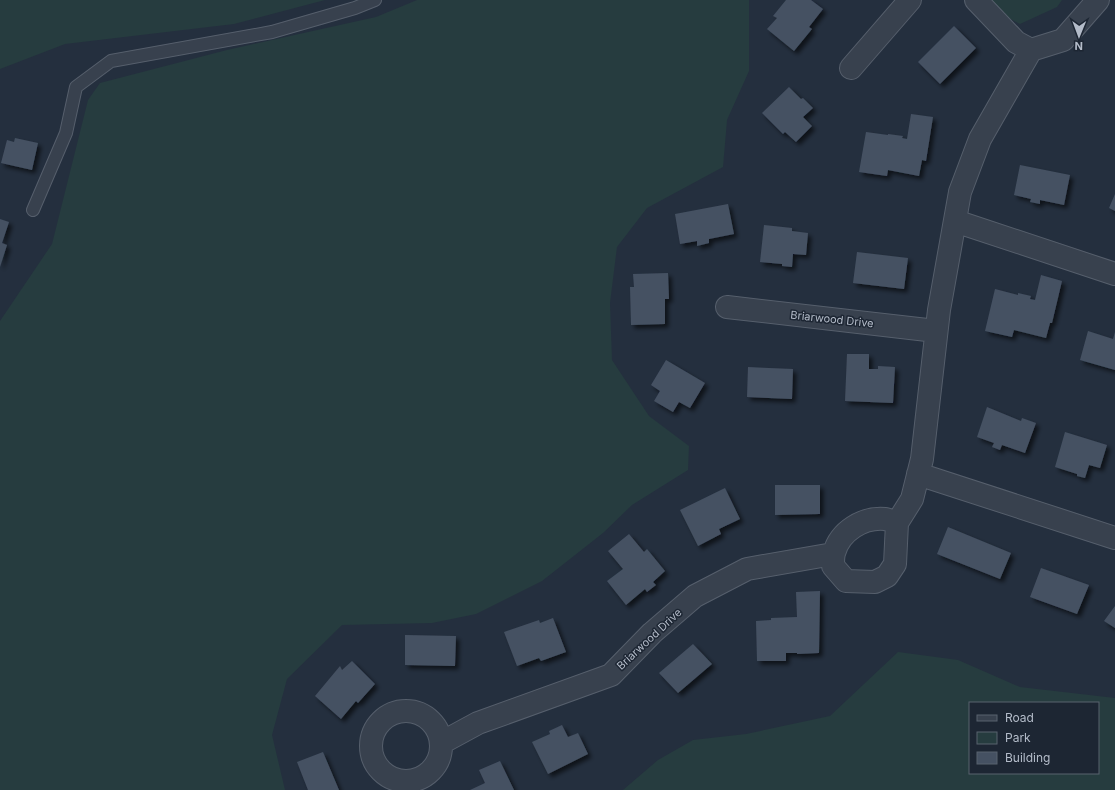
<svg xmlns="http://www.w3.org/2000/svg" width="1115" height="790" viewBox="0 0 1115 790" font-family="Inter,sans-serif">
<style>
.green{fill:#263c3f;fill-rule:evenodd}
.building{fill:#455162;filter:url(#shadow)}
.lines{fill:none;stroke-linecap:round;stroke-linejoin:round}
.lane-casing{stroke:#565f6c;stroke-width:14}
.street-casing{stroke:#565f6c;stroke-width:24}
.lane{stroke:#38414e;stroke-width:12}
.street{stroke:#38414e;stroke-width:22}
.labels{text-anchor:middle;stroke-width:3;stroke-linejoin:round;paint-order:stroke}
.street-label{font-size:11px;fill:#b4bcc9;stroke:#1d2633}
</style>
<defs>
<filter id="shadow"><feDropShadow dx="3.5" dy="3.5" stdDeviation="2" flood-color="#0009"/></filter>
</defs>
<rect width="100%" height="100%" fill="#242f3e"/>
<path class="green" d="M0,0H325L234,24L65,44L0,69Z
M417,0H749V71L727,120L723,167L647,208L617,247L610,303L612,360L649,416L689,446L688,470L632,505L603,533L542,581L476,614L432,623L342,625L287,679L272,735L285,790H0V321L52,244L88,100L100,83L227,50L376,17Z
M991,0H1062L1057,7L1020,24L1003,15Z
M898,652L958,660L1020,687L1115,698V790H623L658,760L693,740L746,734L830,716ZM970,703H1098V773H970Z"/>
<path class="building" d="M786,0H811L823,9L809,27L812,29L794,51L767,29L777,18L773,16Z
M954,26L976,48L940,84L918,62Z
M789,87L801,99L803,98L813,108L803,117L812,126L796,142L785,132L783,134L762,113Z
M911,114L933,117L926,161L922,160L919,176L888,170L887,176L859,172L866,132L888,135V134L903,136L902,138L907,139Z
M15,138L38,143L32,170L1,163L7,140L14,142Z
M1020,165L1070,175L1064,205L1040,200V204L1030,202L1031,199L1014,195Z
M1115,194V211L1109,208Z
M728,204L734,234L709,239V243L697,246V241L680,244L675,214Z
M0,219L9,222L2,243L7,245L0,267Z
M764,225L792,228V231L808,233L806,255L793,254L792,267L782,266V264L760,262Z
M857,252L908,258L904,289L853,283Z
M668,273L669,299H665V324L631,325L630,287H634L633,274Z
M1041,275L1062,281L1052,323H1050L1046,338L1014,330L1012,337L985,331L995,289L1018,295V293L1031,296L1030,299L1035,300Z
M1088,331L1113,339L1115,332V370L1080,360Z
M847,354H869V369H878V366L895,367L893,403L845,401Z
M666,360L705,383L690,408L679,402L673,412L654,401L660,391L651,385Z
M748,367L793,369L792,399L747,397Z
M987,407L1021,421L1022,418L1036,423L1025,453L1002,445L1000,450L992,447L994,443L977,437Z
M1065,432L1107,445L1100,468L1089,465L1085,478L1077,476V474L1055,467Z
M775,485H820V514L775,515Z
M725,488L740,519L719,529L721,534L698,546L680,510Z
M948,527L1011,553L1000,579L937,554Z
M629,534L644,552L647,549L665,571L653,582L656,585L647,592L645,589L626,605L607,581L623,569L608,551Z
M1041,568L1089,585L1077,614L1030,597Z
M820,591L819,653L797,654V653H786V661H757L756,621L771,620V618L797,617L796,592Z
M1115,606V628L1104,621Z
M553,618L566,652L541,661L539,658L517,666L504,632L539,620L540,623Z
M405,635L456,636L455,666L405,665Z
M693,644L712,664L678,693L659,673Z
M352,661L375,684L358,703L356,701L341,719L315,696L340,666L342,670Z
M562,725L568,737L578,733L588,754L548,774L532,742L550,734L549,731Z
M323,752L339,790H308L297,762Z
M500,761L514,790H470L485,783L479,770Z"/>
<g class="lines">
<g class="lane-casing">
<path id="lane" d="M33,210L66,133L76,87L111,61L272,32L355,8L375,0"/>
</g>
<g class="street-casing">
<path id="street" d="M976,0L1016,42L1031,50L1063,40L1098,0
M851,68L910,0
M955,221L1115,274
M727,307L936,331
M918,474L1115,538
M897,523C893,521 889,520 885,519C863,517 840,531 834,553C833,557 833,562 833,566L846,581L875,582L887,576L895,564L897,523L912,499L922,459L939,310L960,192L980,139L1031,50
M371 746a35 35 0 1 1 70 0a35 35 0 1 1-70 0Z
M443,742L478,723L611,675L652,633L695,596L747,569L833,554"/>
</g>
<use href="#lane" class="lane"/>
<use href="#street" class="street"/>
</g>
<g class="labels">
<g class="street-label">
<text transform="translate(832 319) rotate(6)" y="4">Briarwood Drive</text>
<text transform="translate(649 639) rotate(-43)" y="4">Briarwood Drive</text>
</g>
</g>
<rect x="969" y="702" width="130" height="72" fill="#1d2633" stroke="#59626f"/>
<rect x="977" y="715" width="20" height="6" fill="#38414e" stroke="#59626f"/>
<text x="1005" y="722" font-size="12" fill="#b4bcc9">Road</text>
<rect x="977" y="732" width="20" height="12" fill="#263c3f" stroke="#59626f"/>
<text x="1005" y="742" font-size="12" fill="#b4bcc9">Park</text>
<rect x="977" y="752" width="20" height="12" fill="#455162" stroke="#59626f"/>
<text x="1005" y="762" font-size="12" fill="#b4bcc9">Building</text>
<g transform="translate(1079 36) rotate(181)" stroke="#1d2633" stroke-width="3" paint-order="stroke">
<path d="M0-3L7 15L0 10L-7 15Z" fill="#b4bcc9"/>
<text y="-6" font-size="11" font-weight="bold" text-anchor="middle" fill="#b4bcc9">N</text>
</g>
</svg>
